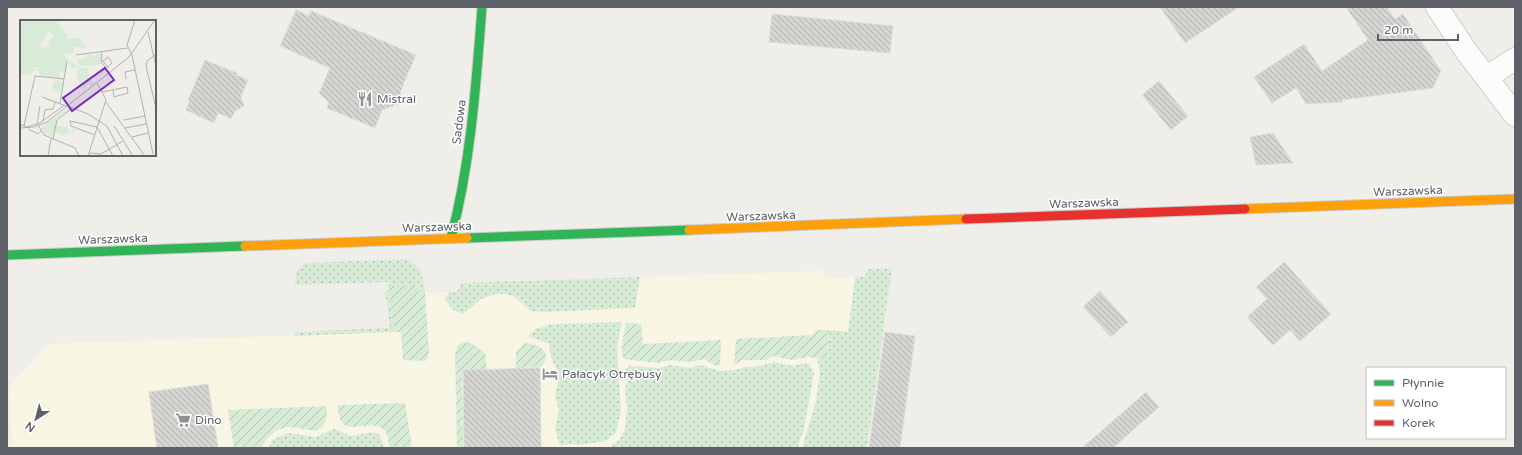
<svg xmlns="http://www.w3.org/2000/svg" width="1522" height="455" viewBox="0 0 1522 455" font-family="'Varela Round',sans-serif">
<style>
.commercial{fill:#f8f6e3}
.grass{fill:url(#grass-dots)}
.garden{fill:url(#garden-furrows)}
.building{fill:url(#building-back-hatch);stroke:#deddd8}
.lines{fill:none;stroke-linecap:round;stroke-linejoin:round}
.street-casing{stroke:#cccccb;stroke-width:24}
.fast-casing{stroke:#cbcccb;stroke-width:11}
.slow-casing{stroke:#cbcccb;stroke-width:11}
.jam-casing{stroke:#cbcccb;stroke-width:11}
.street{stroke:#fdfcfc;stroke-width:22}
.fast{stroke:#30b455;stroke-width:9}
.slow{stroke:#ff9f0a;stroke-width:9}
.jam{stroke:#e5322d;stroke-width:9}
.labels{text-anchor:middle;stroke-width:3;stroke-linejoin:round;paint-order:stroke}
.poi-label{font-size:12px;fill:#5e6168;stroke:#fff;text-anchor:start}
.street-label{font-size:12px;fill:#5e6168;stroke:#fff}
.inset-road{fill:none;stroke:#b1b2b1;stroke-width:1}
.view{fill:#7b2cbf;fill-opacity:0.15;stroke:#7b2cbf;stroke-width:2}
.inset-edge{fill:none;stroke:#5e6168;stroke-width:2}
</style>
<defs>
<pattern id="grass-dots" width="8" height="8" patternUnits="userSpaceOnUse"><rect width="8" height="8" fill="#d7ebd7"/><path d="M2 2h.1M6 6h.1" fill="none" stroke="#b2c2b2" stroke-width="1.8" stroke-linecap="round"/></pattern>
<pattern id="garden-furrows" width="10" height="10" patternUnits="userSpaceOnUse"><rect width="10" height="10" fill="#d7ebd7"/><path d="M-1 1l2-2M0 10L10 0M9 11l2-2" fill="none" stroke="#b2c2b2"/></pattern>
<pattern id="building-back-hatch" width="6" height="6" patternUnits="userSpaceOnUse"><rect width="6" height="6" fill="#d5d5d2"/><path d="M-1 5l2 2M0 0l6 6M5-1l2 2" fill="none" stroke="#b0b0ae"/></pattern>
</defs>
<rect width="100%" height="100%" fill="#efeee9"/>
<path class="commercial" d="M892,268L867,448H12L9,388L47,344L394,332L388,286L421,293L456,292L460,288V283L823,271L826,278H829L865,277L868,269Z"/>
<path class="grass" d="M408,259L421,270L425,292L419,291L417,285L388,286V282L295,285C295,274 296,270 306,263Z
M892,268L867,448H802L816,401L820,372L817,358H827L829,330L848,332L855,277H865L868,269Z
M640,277L635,308L544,312L531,311L513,296L506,294H495L481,299L463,314L452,309L445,299L449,292H456L460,288V283Z
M389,290L394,332L294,336L296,332L390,328L385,291Z
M622,322L617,346L621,411L616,433L607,440L600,442L578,445L569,444L560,446L555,430L559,410L555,397L559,375L551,357L549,344L528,336L536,329L553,324Z
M774,362L793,366L805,363L809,364L814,373C811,390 808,407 805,424C804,433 799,439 798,448H608L620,439L625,429L627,409L625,389L628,378L625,370L629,366L660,368L668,365L691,368L699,365L720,371L734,370L745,367L760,366Z
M334,429L350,436L374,432L380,435L384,448H269L272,440L288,433L316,437Z"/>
<path class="garden" d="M417,285L419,291L425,292L429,354L426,361L403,360L401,332H394L388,286Z
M626,323L641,324L643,344L721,340L720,366L714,365L704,359L691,362L671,360L659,363L624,359C619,349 624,335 626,323Z
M817,330H829L827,359L809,357L792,360L774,356L765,360H742L734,365L736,339L812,335Z
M464,342L471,343L485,353L487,369L462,370L463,448H457L455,355L458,345Z
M525,343C535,344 548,348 546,360L542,367L516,368V352Z
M405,403L412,448H390C388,442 389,435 384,430C370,415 338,445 338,405Z
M327,406C327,417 327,425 317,431C300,430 286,421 271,435C266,439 263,442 262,448H234L228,410Z"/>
<path class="building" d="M1160,7H1239L1185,43Z
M1346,7H1387L1395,19L1403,14L1441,71L1433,88L1342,100L1343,102L1306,104L1296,88L1272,103L1254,77L1304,44L1322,71L1368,40Z
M296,10L309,16L311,11L416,55L400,92L403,102L382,110L375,128L327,108L329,102L319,93L330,68L280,46Z
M772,14L893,26L890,53L769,42Z
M205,60L237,73L236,75L248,80L241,97L244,106L235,111L231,119L218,113L214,123L186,110L190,101L188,100Z
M1159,81L1188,116L1171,130L1142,95Z
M1273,133L1293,163L1256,165L1250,137Z
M1284,262L1331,314L1300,341L1290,330L1273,345L1247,317L1267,299L1256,287Z
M1100,291L1128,322L1111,337L1083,307Z
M885,332L915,336L900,448H869Z
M540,368L541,448H464L463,370Z
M208,384L218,448H157L149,392Z
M1146,392L1159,407L1113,448H1082Z"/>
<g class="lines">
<g class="street-casing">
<path id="street" d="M1437,7L1466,51L1515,115
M1487,77L1515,59"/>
</g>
<g class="fast-casing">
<path id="fast" d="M451,238C471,162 476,85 482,7
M467,238L689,230
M7,255L245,246"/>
</g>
<g class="slow-casing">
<path id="slow" d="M1245,209L1515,199
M689,230L966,219
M245,246L467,238"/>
</g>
<g class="jam-casing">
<path id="jam" d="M966,219L1245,209"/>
</g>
<use href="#street" class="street"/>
<use href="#fast" class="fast"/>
<use href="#slow" class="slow"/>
<use href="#jam" class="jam"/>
</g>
<defs>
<g id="restaurant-bare" transform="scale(1.2)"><path d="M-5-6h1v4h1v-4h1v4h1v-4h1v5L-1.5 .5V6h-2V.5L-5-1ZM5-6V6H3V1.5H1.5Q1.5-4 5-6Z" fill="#919295" stroke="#fff" stroke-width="2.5" paint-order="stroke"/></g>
<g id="hotel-bare" transform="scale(1.2)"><path d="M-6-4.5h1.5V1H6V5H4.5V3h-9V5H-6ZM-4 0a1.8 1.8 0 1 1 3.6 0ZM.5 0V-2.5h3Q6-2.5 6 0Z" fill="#919295" stroke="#fff" stroke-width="2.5" paint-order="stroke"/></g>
<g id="supermarket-bare" transform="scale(1.2)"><path d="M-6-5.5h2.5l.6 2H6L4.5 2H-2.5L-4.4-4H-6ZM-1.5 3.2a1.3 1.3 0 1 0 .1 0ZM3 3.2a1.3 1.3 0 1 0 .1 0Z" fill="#919295" stroke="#fff" stroke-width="2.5" paint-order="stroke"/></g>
</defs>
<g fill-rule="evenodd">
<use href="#restaurant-bare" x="365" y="99"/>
<use href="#hotel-bare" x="550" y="374"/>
<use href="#supermarket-bare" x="183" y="420"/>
</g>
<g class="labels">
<g class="poi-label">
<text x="377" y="103">Mistral</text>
<text x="562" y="378">Pałacyk Otrębusy</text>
<text x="195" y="424">Dino</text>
</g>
<g class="street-label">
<text transform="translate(459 122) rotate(-83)" y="4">Sadowa</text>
<text transform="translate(1408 191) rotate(-2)" y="4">Warszawska</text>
<text transform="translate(1084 203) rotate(-2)" y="4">Warszawska</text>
<text transform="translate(761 216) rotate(-2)" y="4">Warszawska</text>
<text transform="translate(437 227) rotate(-2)" y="4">Warszawska</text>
<text transform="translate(113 239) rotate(-2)" y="4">Warszawska</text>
</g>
</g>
<g transform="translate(20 20)">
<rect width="136" height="136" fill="#efeee9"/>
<path d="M59,18L66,27L62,30L59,26L53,27L54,32L48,34L47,19ZM0,20L9,26L40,29L47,39L61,48H68L70,55L68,57L73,63L76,61L71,66L70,63L67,65L64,71L57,58L58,47L52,48L48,41L45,52L40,51L39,58L21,56L16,49L10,55L0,54V47L39,51L37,41H34L32,47L23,45L20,44V38L0,31ZM81,32L80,45L61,46L57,43V39L67,38L65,35L71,34L73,37ZM32 66a6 6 0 1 1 12 0a6 6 0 1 1-12 0Z" fill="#d7ebd7"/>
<path d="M0,0H35L47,14L48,34L43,33L40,29L21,26L29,25V20L34,17L30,10L19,27L4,24L0,20ZM0,31L20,35V44L23,45L26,44L28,39H32V47L34,41H37L39,58L29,57L26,51L19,48L10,47L12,51L7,52L5,47H0ZM48,88L50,89L36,99L37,106L45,107L46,105L49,110L52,111L53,108L55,111L43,115L34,111L32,117L25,113L21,108L24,105L28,111L26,104Z" fill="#d7ebd7"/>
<path class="inset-road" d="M115,0L107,25L112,35L133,134M128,12L136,46M82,32L81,42L89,52M56,35L108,28M83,41L88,37L92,43L88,47M126,46L136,88M126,46L127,41L136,34M82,51L88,47L82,40M15,56L44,59M106,59L105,52L115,50M82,72L107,67L108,73L94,77L93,70M22,77L46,86M85,81L125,136M40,83L47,41M48,86L68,94L87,106L103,136M104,100L125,96M23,101L25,90L33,89L35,82M0,104L6,107L18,104L45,85M17,104L20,86M18,105L24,115L55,128L59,136M4,106L15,56M94,106L113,136M0,108L14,107L27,102L109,37L135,0M105,108L126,104M8,109L18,114L21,111M75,115L51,106L50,101L77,107L93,136M112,117L128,113M33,119L37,100L52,88M69,133L81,134L103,121M28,136L31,119M68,136L86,80L77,63"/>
<path class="view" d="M85,48L94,60L52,91L43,78Z"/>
<rect width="136" height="136" class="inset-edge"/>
</g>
<rect width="1522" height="455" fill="none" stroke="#5e6168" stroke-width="16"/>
<rect x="1366" y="367" width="140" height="72" fill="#ffffff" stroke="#bfc0c3"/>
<rect x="1374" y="380" width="20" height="6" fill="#30b455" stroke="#bfc0c3"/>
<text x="1402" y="387" font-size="12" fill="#5e6168">Płynnie</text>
<rect x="1374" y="400" width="20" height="6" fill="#ff9f0a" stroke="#bfc0c3"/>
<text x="1402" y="407" font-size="12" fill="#5e6168">Wolno</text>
<rect x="1374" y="420" width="20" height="6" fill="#e5322d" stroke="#bfc0c3"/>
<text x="1402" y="427" font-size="12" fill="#5e6168">Korek</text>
<g transform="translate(36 419) rotate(216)" stroke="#ffffff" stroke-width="3" paint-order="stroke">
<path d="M0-3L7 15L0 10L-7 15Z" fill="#5e6168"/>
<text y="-6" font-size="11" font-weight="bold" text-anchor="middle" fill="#5e6168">N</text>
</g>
<path d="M1378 34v6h80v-6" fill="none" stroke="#5e6168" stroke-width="2"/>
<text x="1384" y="34" font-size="12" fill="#5e6168" stroke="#ffffff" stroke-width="3" paint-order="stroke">20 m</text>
</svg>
